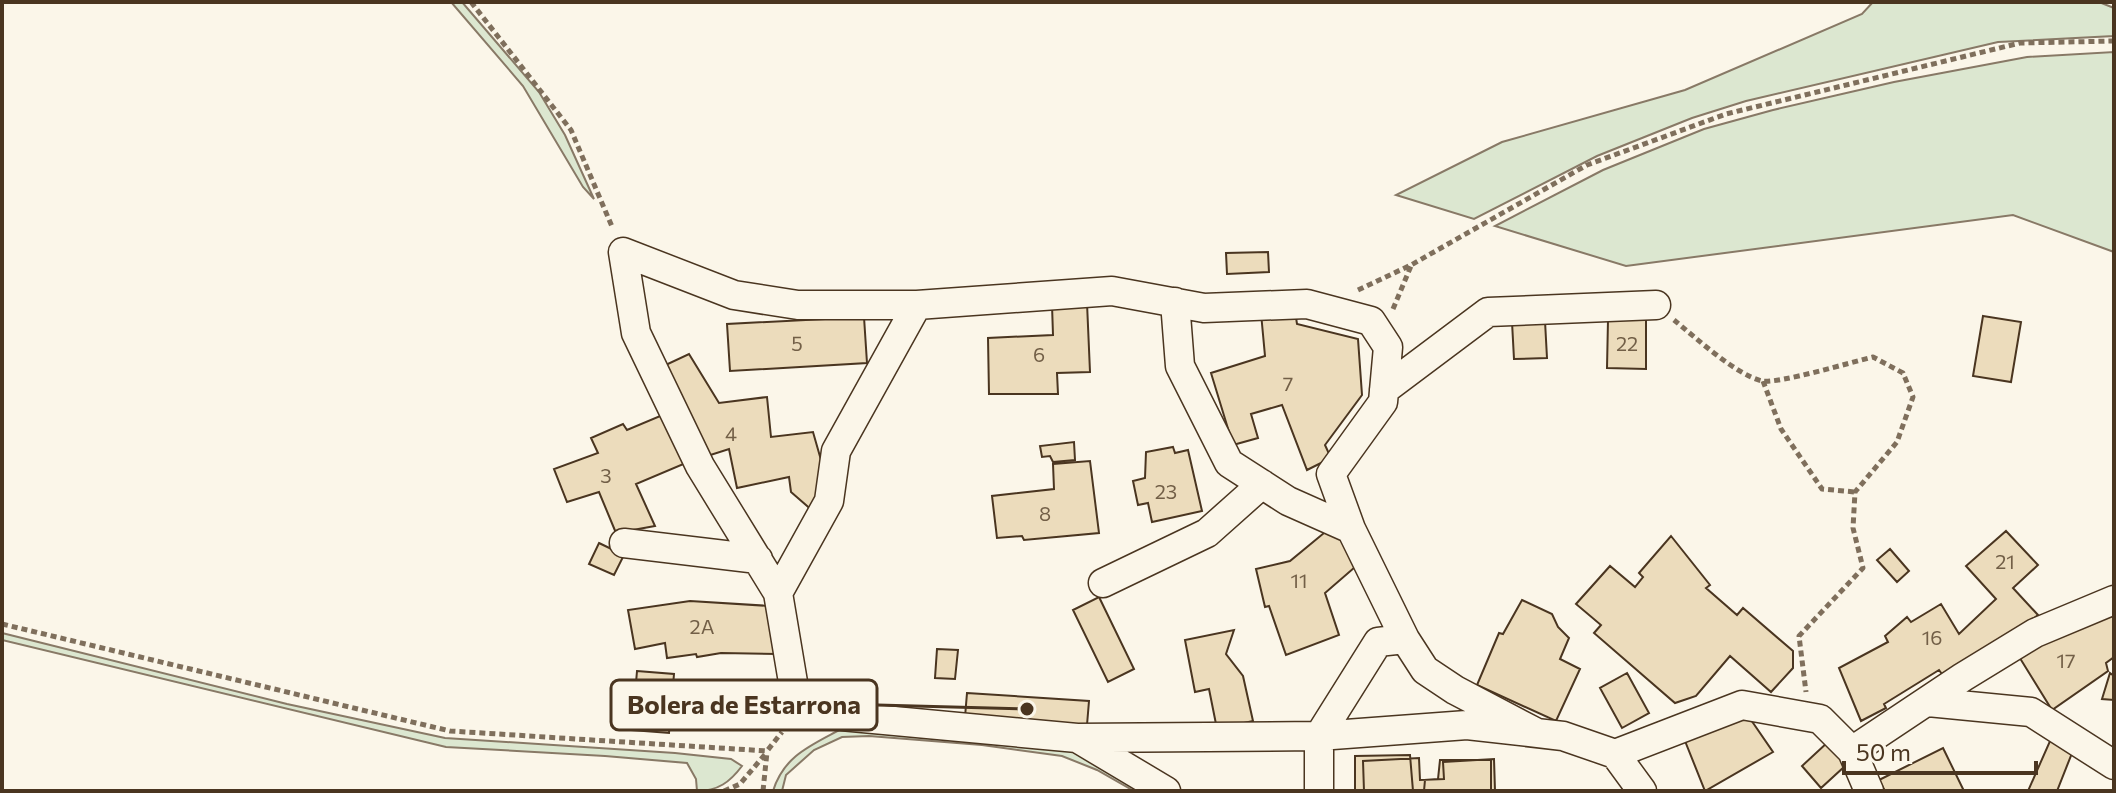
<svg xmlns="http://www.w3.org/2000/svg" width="2116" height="793" viewBox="0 0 2116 793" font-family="Commissioner,sans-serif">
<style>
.green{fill:#dce7d0;stroke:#887966;stroke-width:2}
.building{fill:#ecdcbc;stroke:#4a3520;stroke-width:2}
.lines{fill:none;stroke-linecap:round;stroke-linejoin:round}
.minor-casing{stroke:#4a3520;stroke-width:31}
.path{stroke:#7f6f5c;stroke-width:5;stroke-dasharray:6 4;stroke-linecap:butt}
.minor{stroke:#fbf6e9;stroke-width:28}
.labels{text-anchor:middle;stroke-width:6;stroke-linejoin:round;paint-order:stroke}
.number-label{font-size:20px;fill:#725f47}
.leader{fill:none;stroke:#4a3520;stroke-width:3}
.callout-dot{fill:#4a3520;stroke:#fbf6e9;stroke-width:3}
.callout{fill:#fbf6e9;stroke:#4a3520;stroke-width:3}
.callout-label{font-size:26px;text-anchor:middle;font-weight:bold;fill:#4a3520}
</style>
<rect width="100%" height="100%" fill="#fbf6e9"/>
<path class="green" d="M451,2H462L539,92L565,135L594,199L583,187L523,86Z
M1873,2H2099L2114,8V36L1998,42L1746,101L1692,118L1597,156L1474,219L1396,195L1502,142L1685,90L1862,14Z
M2114,52V252L2013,215L1626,266L1495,226L1603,170L1704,129L1773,110L1894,82L2027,57Z
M2,633L287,704L445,738L675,753L731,759L742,766C730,782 718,791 697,791L696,779L687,763L605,756L446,747L2,640Z
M843,728L1049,745L1097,759L1148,791H1134L1097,770L1062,756L982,745L869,736L842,737L814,750L786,775L782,791H773C784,755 812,745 843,728Z"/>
<path class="building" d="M1268,252L1269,272L1227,274L1226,253Z
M1087,303L1090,372L1057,373L1058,394H989L988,338L1053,335L1052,305Z
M1295,311L1297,324L1358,339L1362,395L1325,445L1331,458L1307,470L1282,405L1251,414L1258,438L1233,445L1211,373L1265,356L1261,313Z
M1983,316L2021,322L2011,382L1973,376Z
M864,317L867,363L730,371L727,324Z
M1608,320H1646V369L1607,368Z
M1545,321L1547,358L1514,359L1512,322Z
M689,354L719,403L767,397L771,437L813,432L825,474L814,512L791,492L789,477L737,488L729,449L701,458L657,369Z
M672,411L693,460L636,484L655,526L616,533L599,492L567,502L554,469L598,453L591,438L623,424L627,430Z
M1074,442L1075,460L1053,462L1050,456L1042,457L1040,446Z
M1173,447L1175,453L1188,450L1202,511L1152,522L1148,503L1138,505L1133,481L1145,478L1146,452Z
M1090,461L1099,533L1024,540L1022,536L997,538L992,496L1054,489L1053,464Z
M1330,528L1362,561L1325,593L1339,635L1286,655L1269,606L1265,607L1256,569L1290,561Z
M2006,531L2038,565L2013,588L2038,615L1950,685L1939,670L1884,704L1886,708L1861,721L1839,668L1888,642L1885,636L1907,617L1911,622L1941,604L1959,634L1996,599L1966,566Z
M1671,536L1710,585L1706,588L1737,615L1743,608L1793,651V668L1771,692L1730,656L1696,696L1675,703L1594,633L1601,625L1576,604L1610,566L1635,587L1643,577L1639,573Z
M599,543L624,555L614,575L589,564Z
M1890,549L1909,571L1897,582L1877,560Z
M1099,597L1134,669L1108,682L1073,610Z
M1522,600L1552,614L1558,627L1569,638L1560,659L1580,669L1556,721L1477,685L1499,633L1503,634Z
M690,601L770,606L777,654L721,653L697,657L696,654L667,658L665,643L635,649L628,610Z
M2114,612V657L2106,663L2108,671L2052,710L2018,655Z
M1234,630L1226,654L1243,676L1253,721L1217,729L1209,689L1195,692L1185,640Z
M937,649L958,650L955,679L935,678Z
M637,671L674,674L669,733L632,730Z
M1627,673L1649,713L1622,728L1600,688Z
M2110,673L2114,676V700L2102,699Z
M967,693L1089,701L1087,725L965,717Z
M1749,717L1773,752L1705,791L1683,736Z
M2054,732L2074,748L2057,791H2028Z
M1829,741L1845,766L1821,788L1802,766Z
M1943,748L1964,791H1885L1879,780Z
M1410,755L1413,791H1355V756Z
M1419,758L1420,780L1444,779L1443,762L1494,759L1495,791H1364L1363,761Z
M1440,760H1491V791H1424L1425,780L1438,779Z"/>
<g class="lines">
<g class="minor-casing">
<path id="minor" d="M1175,302L1180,366L1229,463L1288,501L1351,529
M1384,390L1488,312L1656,305
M624,543L758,559
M1103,583L1207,533L1262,484
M778,593L700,466L636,333L623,252L734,295L798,305H917
M1928,702L2031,712L2114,765
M1535,732L1455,690L1425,670L1405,639L1351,529L1331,474L1383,402L1388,347L1371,321L1307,304L1204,308L1112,291L917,305L836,451L829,501L778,593L798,712L1077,738L1319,736L1467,725L1563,736L1615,754L1642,791
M1077,738L1166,791
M1852,751L1963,677L2035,633L2114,600
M1615,754L1742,705L1820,719L1852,751L1869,791
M1319,791V736L1378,642L1405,639"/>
</g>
<path class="path" d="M471,2L571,130L613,229
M1358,290L1411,265L1587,165L1726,114L2020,43L2114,41
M1393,309L1411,266
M1674,320C1696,338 1735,374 1762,381C1778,384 1852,362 1873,357L1903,373L1913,397L1897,442L1855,492L1853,528L1863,568L1799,636L1806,692
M1763,381L1781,429L1822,489L1855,492
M2,624L450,731L767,751L782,732
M724,791L740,784L767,752
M763,791L767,752"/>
<use href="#minor" class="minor"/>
</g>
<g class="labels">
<g class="number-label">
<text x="797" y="351">5</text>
<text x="1627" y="351">22</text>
<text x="1039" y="362">6</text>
<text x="1288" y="391">7</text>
<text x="731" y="441">4</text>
<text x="606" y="483">3</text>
<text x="1166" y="499">23</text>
<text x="1045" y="521">8</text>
<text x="2005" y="569">21</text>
<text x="1299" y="588">11</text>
<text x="702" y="634">2A</text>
<text x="1932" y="645">16</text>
<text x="2066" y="668">17</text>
</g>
</g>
<path class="leader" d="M1027 709L877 705"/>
<circle class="callout-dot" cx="1027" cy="709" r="8"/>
<rect class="callout" x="611" y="680" width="266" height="50" rx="8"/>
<g class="callout-label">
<text x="744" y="714">Bolera de Estarrona</text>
</g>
<rect width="2116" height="793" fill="none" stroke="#4a3520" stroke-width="8"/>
<path d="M1844 761v12h192v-12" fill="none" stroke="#4a3520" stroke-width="4"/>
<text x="1856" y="761" font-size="24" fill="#4a3520" stroke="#fbf6e9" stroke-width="6" paint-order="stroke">50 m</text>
</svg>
